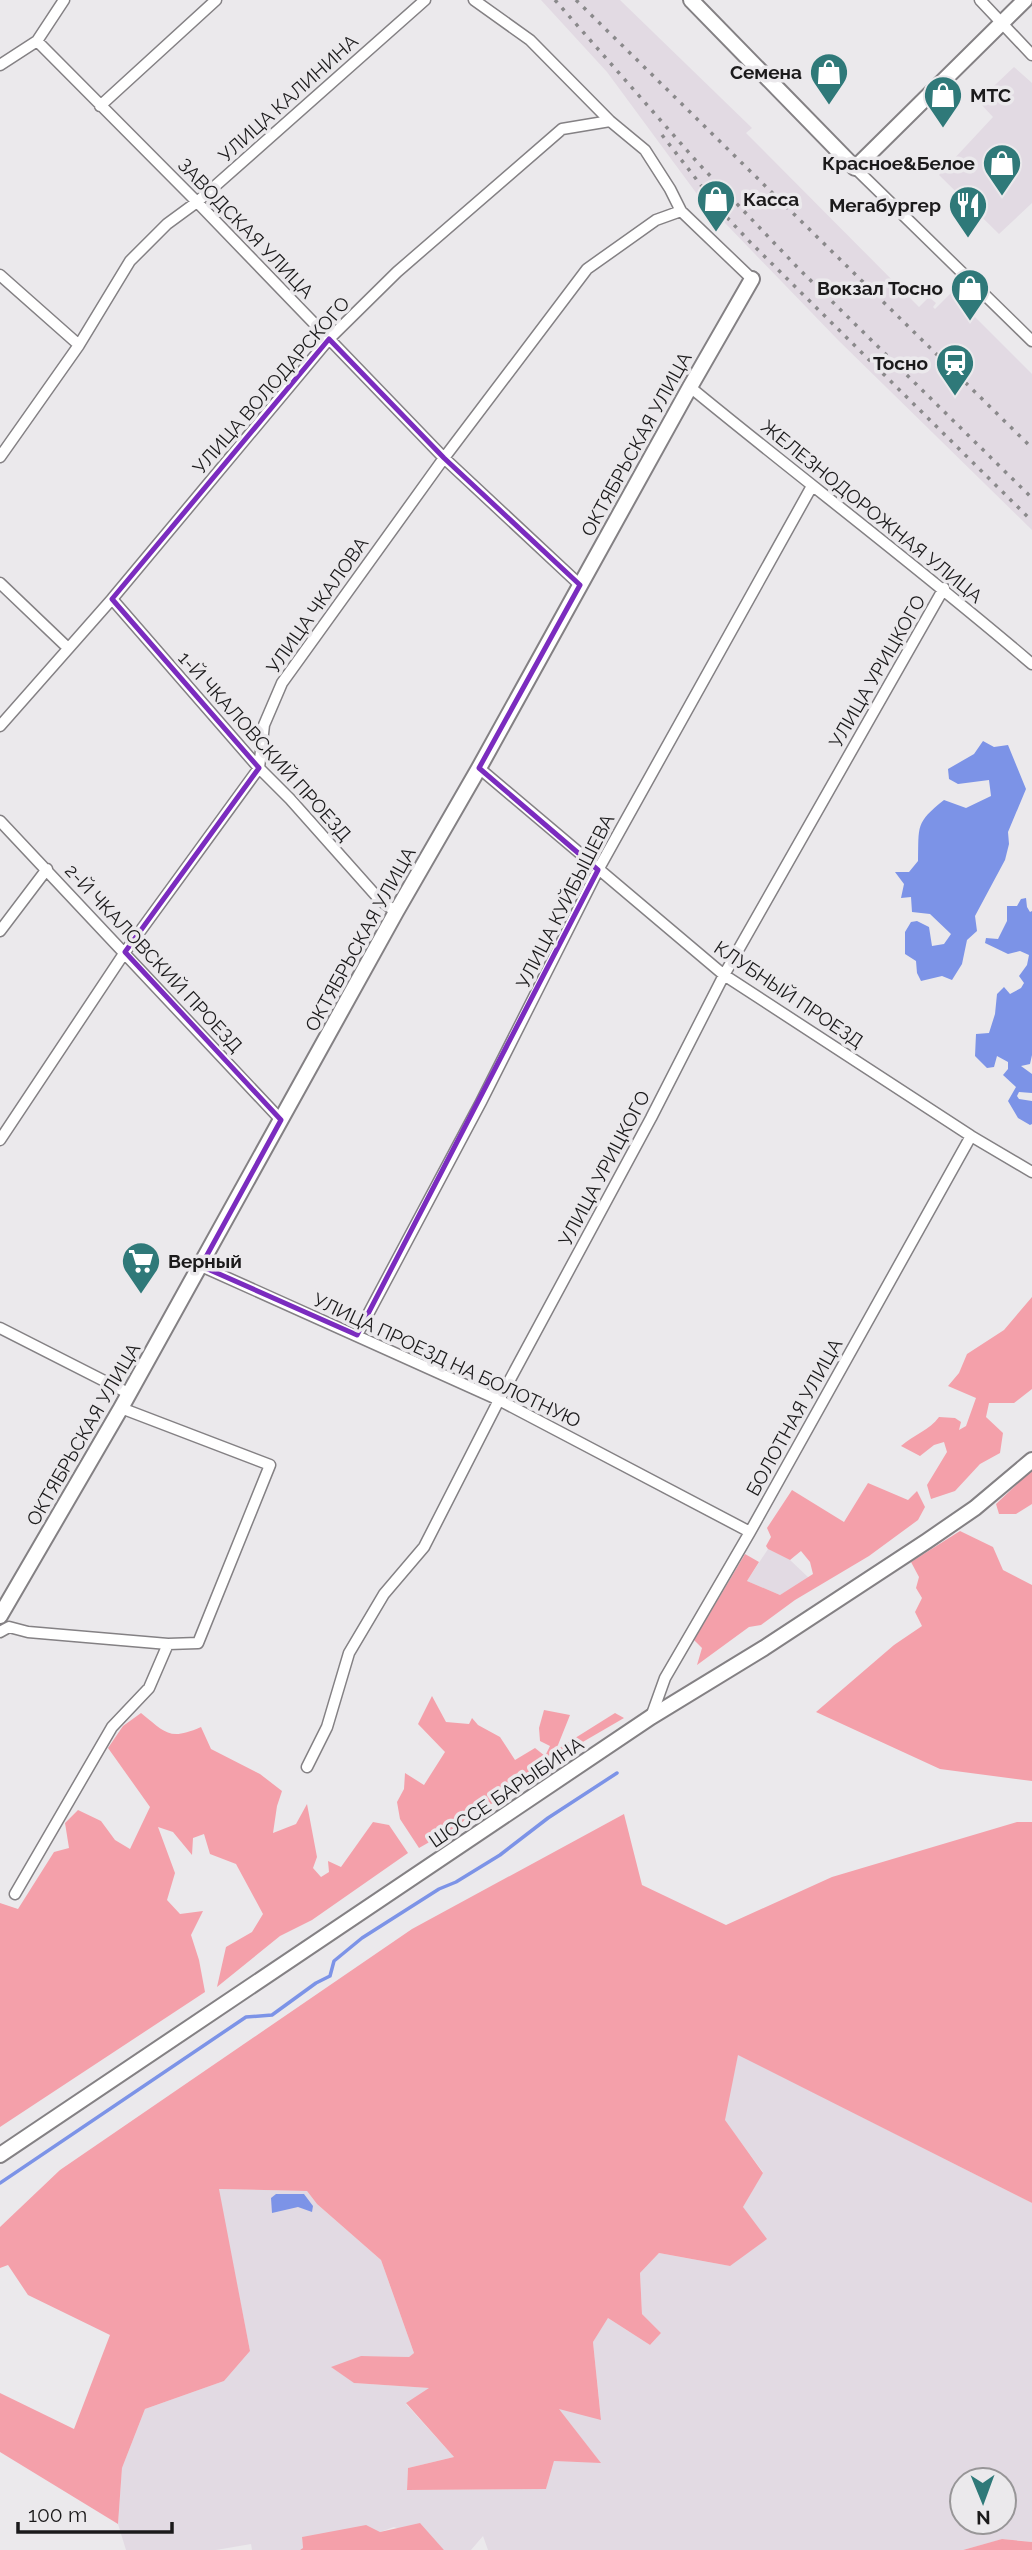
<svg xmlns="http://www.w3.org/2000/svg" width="1032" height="2550" viewBox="0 0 1032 2550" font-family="Raleway,sans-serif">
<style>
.built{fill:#e2dae3;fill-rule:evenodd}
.forest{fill:#f4a0aa}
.water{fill:#7c93e7}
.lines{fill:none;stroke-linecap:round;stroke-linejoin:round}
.stream{stroke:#7c93e7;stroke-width:3.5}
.street-casing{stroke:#848184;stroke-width:13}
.secondary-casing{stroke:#848184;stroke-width:18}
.street{stroke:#fff;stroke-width:10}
.secondary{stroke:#fff;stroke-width:14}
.rail{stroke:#8a898b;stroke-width:3.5;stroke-dasharray:3.5 7;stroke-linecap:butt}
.marked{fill:none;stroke:#7b2cbf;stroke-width:5;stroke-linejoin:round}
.labels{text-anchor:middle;stroke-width:7;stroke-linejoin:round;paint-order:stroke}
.poi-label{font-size:19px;font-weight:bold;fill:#1b1a1b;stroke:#ebe9ec;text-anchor:end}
.street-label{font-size:19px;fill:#1b1a1b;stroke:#ebe9ec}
</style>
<rect width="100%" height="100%" fill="#ebe9ec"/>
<path class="built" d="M541,0H620L752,128L746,133L919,307L929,297L936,303L933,307L935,309L951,293L1032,374V530L838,340L697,194L607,72Z
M1014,67L1032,83V203L999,234L939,175L993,117L978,101Z
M768,1549L790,1560L809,1578L780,1595L747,1581Z
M738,2054L1032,2203V2542L1003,2539L963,2550H488L483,2536L471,2550H444L437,2543L394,2527L380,2532L302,2537L303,2549L300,2550H252L251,2544L216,2550H126L118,2524L122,2468L145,2409L224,2381L250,2351L218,2189L307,2191L317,2204L381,2260L414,2353L409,2357L361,2356L354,2383L430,2388L406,2404L454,2457L408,2468L407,2490L546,2489L554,2461L600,2462L558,2408L601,2419L593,2342L608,2318L650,2345L661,2333L642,2314L640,2273L659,2253L730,2266L743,2207L763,2172L724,2120ZM962,2480H1004V2522H962Z"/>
<path class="forest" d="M1032,1297V1389L1014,1403H989L986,1417L1003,1433L1000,1453L980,1464L955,1491L931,1499L927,1485L947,1452L944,1442L934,1445L920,1456L901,1446C913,1435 930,1430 939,1417L955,1418L961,1422L959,1430L966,1426L976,1398L948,1386L959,1373L967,1354L1004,1330Z
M1032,1470V1504L1016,1514H999L996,1504Z
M868,1483L908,1500L917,1491L925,1507L918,1520L869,1556L795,1600L761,1625L749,1627L697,1665L702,1648L694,1640L745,1554L759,1562L747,1581L780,1595L813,1574L810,1562L801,1551L790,1560L768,1549L766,1546L771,1537L767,1528L792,1490L844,1522Z
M960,1531L993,1547L1003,1570L1032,1585V1781L940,1769L816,1712L894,1645L922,1626L915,1612L922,1598L916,1588L919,1577L911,1562Z
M432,1696L446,1722L469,1724L472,1718L478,1725L500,1737L515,1760L535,1748L545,1756L550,1746L540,1741L539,1728L544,1710L570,1715L556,1750L615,1713L624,1718L514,1782L499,1801L472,1811L461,1824L419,1848L400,1819L397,1802L404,1789L405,1773L424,1785L445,1752L418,1724Z
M141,1713C166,1733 169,1741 201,1727L211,1749L260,1774L282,1791L277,1806L273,1833L296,1824L307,1804L317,1857L313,1868L321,1877L329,1872L328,1861L341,1867L373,1822L389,1825L408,1853L312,1920L280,1936L217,1987L226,1947L252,1932L263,1914L236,1864L210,1854L204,1834L193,1838L192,1855L173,1832L158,1827L175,1873L167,1900L180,1914L203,1911L191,1935L199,1960L205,1992L0,2127V1903L18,1909L54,1852L69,1848L65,1823L78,1810L101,1821L115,1840L130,1849L150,1807L108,1748L123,1726Z
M624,1814L642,1885L726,1925L832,1877L1017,1822H1032V2203L738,2055L725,2120L763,2173L743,2207L767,2239L730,2266L659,2253L640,2273L642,2314L661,2333L650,2345L608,2318L593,2342L601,2420L559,2409L601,2463L554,2461L546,2489L407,2490L408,2468L454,2457L406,2403L429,2388L354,2383L331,2367L361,2356L409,2357L414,2353L381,2260L317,2204L307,2191L219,2189L250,2351L224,2381L145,2409L122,2468L118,2524L0,2452V2393L74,2429L110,2335L28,2295L8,2265L0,2268V2227L60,2170L412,1929Z
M420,2523L444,2550H300L303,2548L302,2537L366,2525L380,2532Z
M1002,2539L1032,2542V2550H963Z"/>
<path class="water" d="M983,741L994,747L1008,745L1026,789L1008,832L1009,844L1005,860L975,916L977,931L967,940L962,964L952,980L942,976L921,981L917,973L916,961L905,954V932L911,922L917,921L929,927L932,946L944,944L951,934L930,914L912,912L911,897L901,898L904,884L895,872H909L918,861C919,826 915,823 944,800L966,808L991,796L989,780L958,784L949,779L948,769L974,754Z
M1026,898L1027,907L1030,912L1032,911V1055L1030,1064L1021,1066L1032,1074V1093L1019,1092L1017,1096L1019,1099L1032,1101V1124L1030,1125L1018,1118L1008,1101L1016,1087L1003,1075L1008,1069V1062L997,1056L994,1067L987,1068L975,1056L976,1034L989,1033L995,1014L997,994L1004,987L1010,994L1021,988L1024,983L1019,976L1027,965L1029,955L1020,951L1008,954L985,943L986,938L998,939L1007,921V906H1017L1021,899Z
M276,2194H304L313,2206L312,2212L298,2207L272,2213L271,2198Z"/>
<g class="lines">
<path class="stream" d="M0,2183L246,2017L272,2015L316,1983L330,1976L334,1961L362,1938L439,1889L456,1882L500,1855L548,1818L617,1773"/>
<g class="street-casing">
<path id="street" d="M474,0L530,40L610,121L645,150L670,189L681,211L752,279
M980,0L1032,55
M37,41L197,202L444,458L580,585
M0,65L37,41L64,0
M100,106L216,0
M855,168L1032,341
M0,275L79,345
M690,387C803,480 920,568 1032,664
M0,457L79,345L130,261L167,224L197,202L425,0
M0,583L68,648
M112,599L259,768L290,799L379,899L396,912
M0,726L112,599L329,339L397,272L562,129L610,121
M479,768L724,975L971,1136L1032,1172
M0,821L281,1120
M0,931L47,869
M0,1140L125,952L259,768L264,725L282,683L444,458L587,269L656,220L681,211
M201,1266L499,1400L750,1532
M0,1328L128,1393
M357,1335L481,1102L598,870L812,486
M0,1632L9,1627L28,1632L168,1644L198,1643L270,1465L121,1408
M651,1717L665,1678L750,1532L971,1136
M307,1767L327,1727L349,1653L384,1594L424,1547L499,1400L651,1118L724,975L944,588
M15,1894L112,1727L149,1688L168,1644"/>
</g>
<g class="secondary-casing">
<path id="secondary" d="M691,0L855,168L1025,0
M0,1616L121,1408L396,912L479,768L690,387L752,279
M0,2155L651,1717L764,1648L927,1541L975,1508L1032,1460"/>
</g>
<use href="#street" class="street"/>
<use href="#secondary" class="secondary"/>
<path class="rail" d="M555,0L698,163L799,269L1032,498
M576,0L1032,448
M662,135L721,211L750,242L1032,521"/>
</g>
<path class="marked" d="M329,339L444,458L580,585L479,768L598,870L357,1335L201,1266L281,1120L125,952L259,768L112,599Z"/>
<defs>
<g id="shop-pin" transform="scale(2.0125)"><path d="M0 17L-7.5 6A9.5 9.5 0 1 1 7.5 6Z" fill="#2f7979" stroke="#ebe9ec"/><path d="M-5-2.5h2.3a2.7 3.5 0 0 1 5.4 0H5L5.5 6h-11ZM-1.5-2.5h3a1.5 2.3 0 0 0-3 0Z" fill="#fff"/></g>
<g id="restaurant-pin" transform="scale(2.0125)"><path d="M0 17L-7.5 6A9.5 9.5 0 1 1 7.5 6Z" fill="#2f7979" stroke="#ebe9ec"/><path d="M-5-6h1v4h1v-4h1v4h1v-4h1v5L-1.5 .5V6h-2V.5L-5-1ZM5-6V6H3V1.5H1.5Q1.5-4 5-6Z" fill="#fff"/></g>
<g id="station-pin" transform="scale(2.0125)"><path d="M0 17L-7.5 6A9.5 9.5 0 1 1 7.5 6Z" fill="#2f7979" stroke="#ebe9ec"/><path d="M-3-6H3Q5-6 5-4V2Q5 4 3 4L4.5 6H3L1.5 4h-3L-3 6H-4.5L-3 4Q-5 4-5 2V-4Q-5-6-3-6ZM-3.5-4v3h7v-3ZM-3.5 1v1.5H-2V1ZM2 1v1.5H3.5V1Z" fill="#fff"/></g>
<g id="supermarket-pin" transform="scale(2.0125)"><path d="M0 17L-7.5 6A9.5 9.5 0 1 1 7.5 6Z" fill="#2f7979" stroke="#ebe9ec"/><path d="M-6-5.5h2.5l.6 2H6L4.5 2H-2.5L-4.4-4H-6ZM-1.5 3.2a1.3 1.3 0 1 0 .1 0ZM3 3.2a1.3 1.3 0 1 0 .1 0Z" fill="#fff"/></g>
</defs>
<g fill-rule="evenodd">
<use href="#shop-pin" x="829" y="72"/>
<use href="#shop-pin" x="943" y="95"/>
<use href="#shop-pin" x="1002" y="163"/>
<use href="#shop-pin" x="716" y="199"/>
<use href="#restaurant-pin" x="968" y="205"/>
<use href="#shop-pin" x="970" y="288"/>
<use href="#station-pin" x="955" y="363"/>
<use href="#supermarket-pin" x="141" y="1261"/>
</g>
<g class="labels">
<g class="poi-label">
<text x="802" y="79">Семена</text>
<text x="970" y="102" text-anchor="start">МТС</text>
<text x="975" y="170">Красное&amp;Белое</text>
<text x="743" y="206" text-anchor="start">Касса</text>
<text x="941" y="212">Мегабургер</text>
<text x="943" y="295">Вокзал Тосно</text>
<text x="928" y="370">Тосно</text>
<text x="168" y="1268" text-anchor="start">Верный</text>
</g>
<g class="street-label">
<text transform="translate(288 98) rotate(-42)" y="7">УЛИЦА КАЛИНИНА</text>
<text transform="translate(246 228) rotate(46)" y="7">ЗАВОДСКАЯ УЛИЦА</text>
<text transform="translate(271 385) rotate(-49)" y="7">УЛИЦА ВОЛОДАРСКОГО</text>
<text transform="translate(636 444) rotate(-61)" y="7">ОКТЯБРЬСКАЯ УЛИЦА</text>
<text transform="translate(872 511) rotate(39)" y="7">ЖЕЛЕЗНОДОРОЖНАЯ УЛИЦА</text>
<text transform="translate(317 605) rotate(-55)" y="7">УЛИЦА ЧКАЛОВА</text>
<text transform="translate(877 671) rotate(-60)" y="7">УЛИЦА УРИЦКОГО</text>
<text transform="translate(265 746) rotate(48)" y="7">1-Й ЧКАЛОВСКИЙ ПРОЕЗД</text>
<text transform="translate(565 901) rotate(-63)" y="7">УЛИЦА КУЙБЫШЕВА</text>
<text transform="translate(360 939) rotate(-61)" y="7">ОКТЯБРЬСКАЯ УЛИЦА</text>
<text transform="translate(154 958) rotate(47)" y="7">2-Й ЧКАЛОВСКИЙ ПРОЕЗД</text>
<text transform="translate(789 994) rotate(34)" y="7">КЛУБНЫЙ ПРОЕЗД</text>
<text transform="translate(604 1168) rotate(-62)" y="7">УЛИЦА УРИЦКОГО</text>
<text transform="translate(447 1360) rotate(25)" y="7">УЛИЦА ПРОЕЗД НА БОЛОТНУЮ</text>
<text transform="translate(794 1417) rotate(-61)" y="7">БОЛОТНАЯ УЛИЦА</text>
<text transform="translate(83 1434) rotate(-60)" y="7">ОКТЯБРЬСКАЯ УЛИЦА</text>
<text transform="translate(506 1792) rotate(-34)" y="7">ШОССЕ БАРЫБИНА</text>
</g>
</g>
<g transform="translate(983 2501) rotate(179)"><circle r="33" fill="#ebe9ec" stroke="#989698" stroke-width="2"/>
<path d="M0-5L12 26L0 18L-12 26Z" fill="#2f7979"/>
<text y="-10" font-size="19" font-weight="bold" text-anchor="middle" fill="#1b1a1b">N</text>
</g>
<path d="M18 2522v10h154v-10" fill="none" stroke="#1b1a1b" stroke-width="3.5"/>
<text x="28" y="2522" font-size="21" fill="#1b1a1b" stroke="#ebe9ec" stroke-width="5" paint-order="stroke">100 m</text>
</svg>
